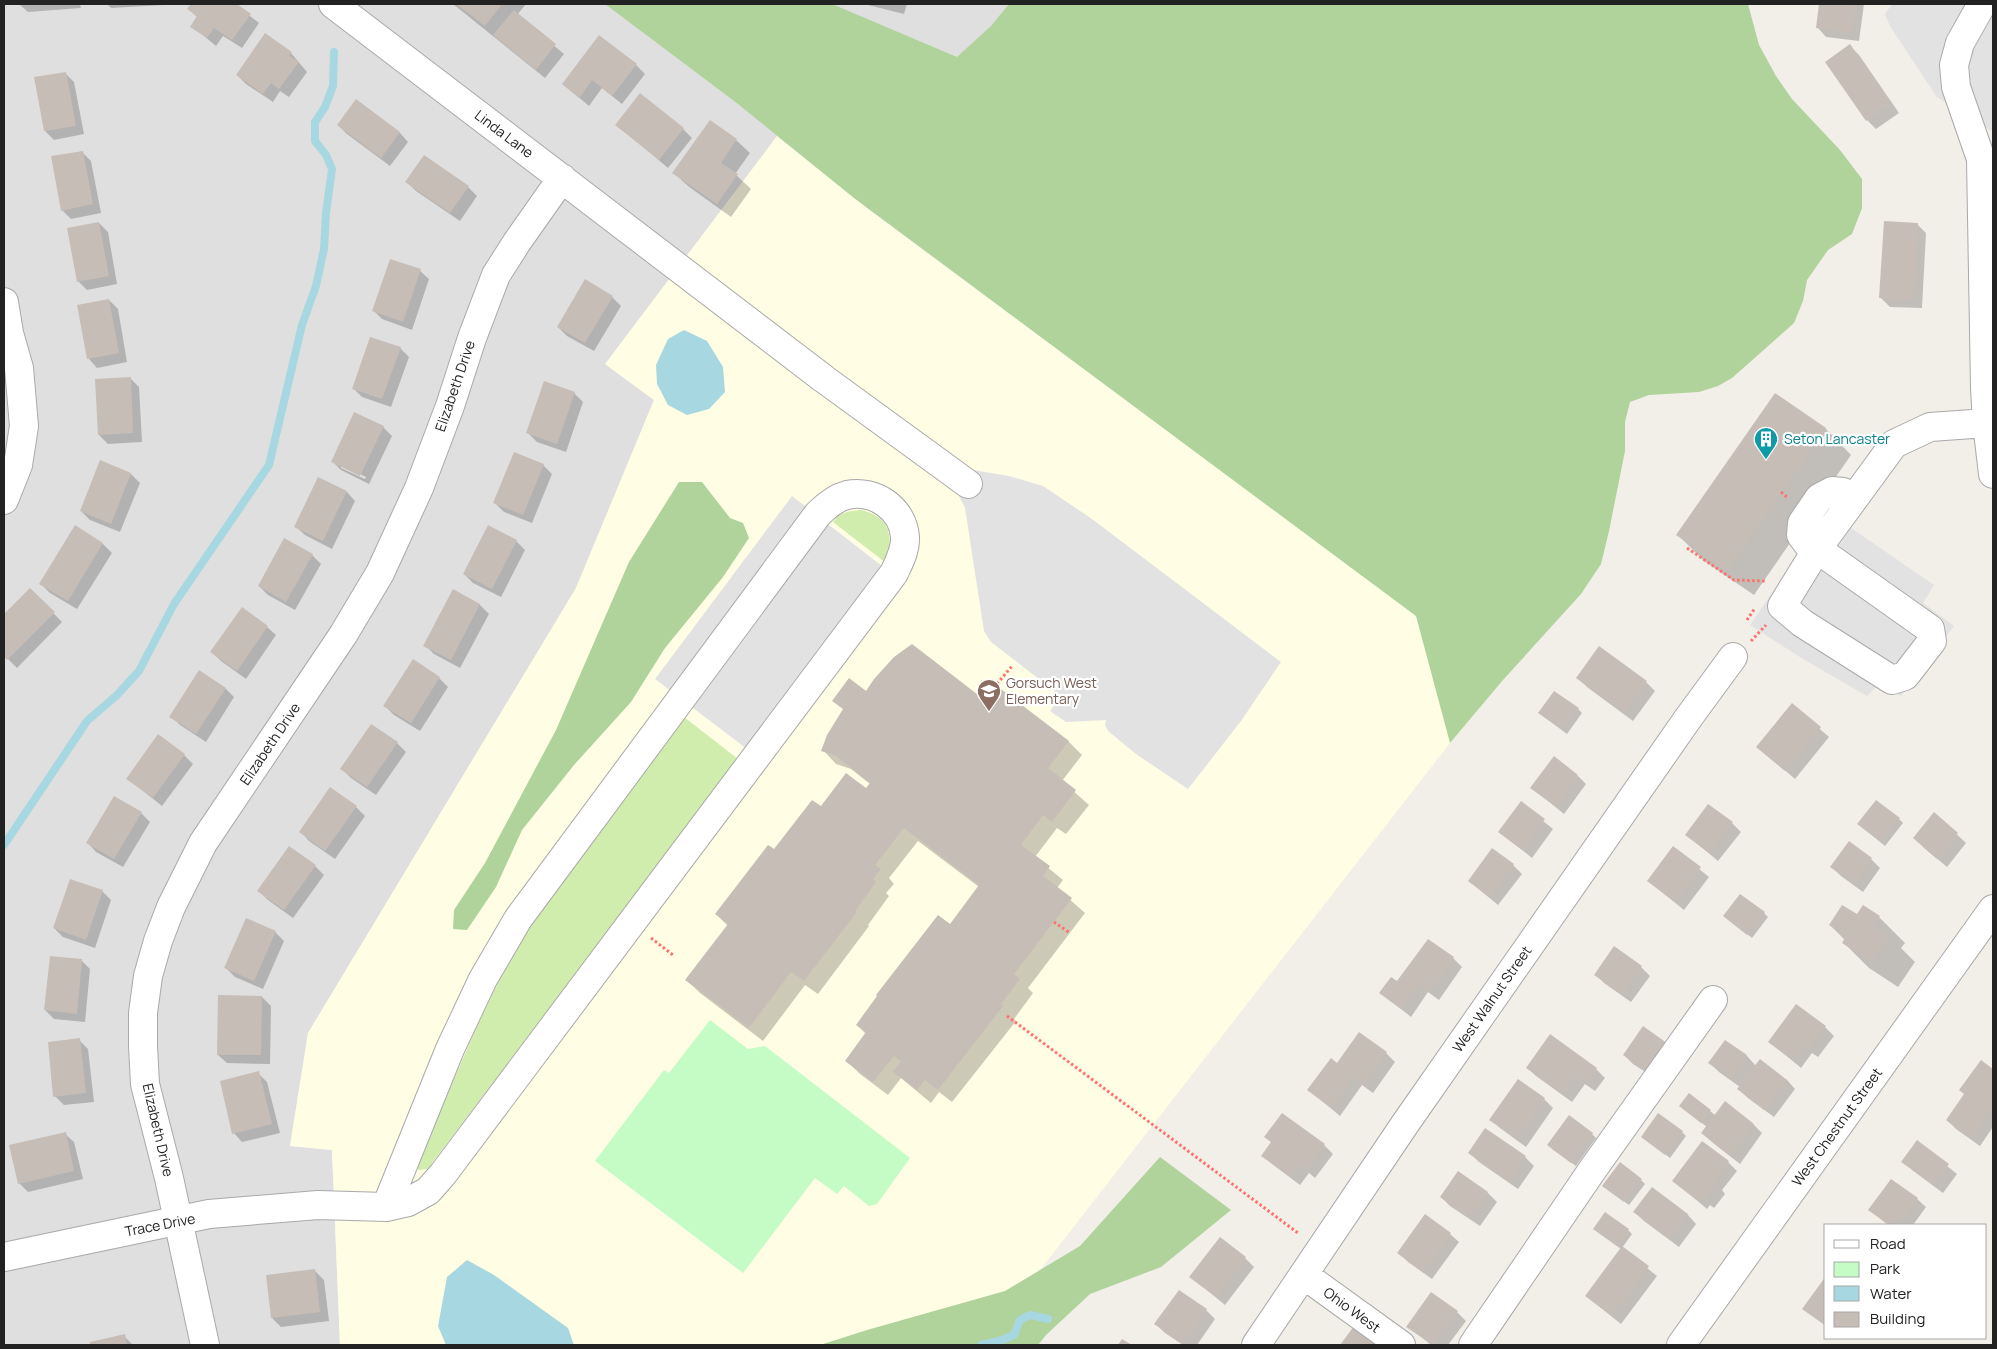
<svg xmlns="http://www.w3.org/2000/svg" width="1997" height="1349" viewBox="0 0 1997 1349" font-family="Manrope,sans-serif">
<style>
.residential{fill:#e0dfdf}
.education{fill:#fffde4}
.grass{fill:#d1edad}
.forest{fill:#afd39b}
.park{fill:#c5fcc6}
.parking{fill:#e2e2e2}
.water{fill:#a7d8e1}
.shadow{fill:#0003;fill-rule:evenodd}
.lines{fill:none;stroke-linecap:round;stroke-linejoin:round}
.stream{stroke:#a7d8e1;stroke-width:8}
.building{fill:#c7bdb7}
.minor-casing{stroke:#a9a9a9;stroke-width:30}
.path{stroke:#ff726c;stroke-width:3;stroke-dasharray:2.5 2.5;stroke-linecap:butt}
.minor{stroke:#fff;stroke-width:28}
.labels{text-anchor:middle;stroke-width:4.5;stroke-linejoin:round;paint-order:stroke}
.street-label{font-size:14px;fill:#222;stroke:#fff}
.culture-label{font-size:14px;fill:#0d838f;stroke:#fff;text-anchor:start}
.education-label{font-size:14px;fill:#785e54;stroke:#fff;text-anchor:start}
</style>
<rect width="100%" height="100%" fill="#f2eee8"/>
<path class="residential" d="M4,4H1009L876,215L854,198L605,364L654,400L576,588L308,1033L290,1146L332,1150L340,1345H4Z"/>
<path class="education" d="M777,136L876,215L1503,680L1450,743L1009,1310L890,1345H340L332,1150L290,1146L308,1033L576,588L654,400L605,364Z"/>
<path class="grass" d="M861,510C891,517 894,538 886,563L833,522C839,512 850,511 861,510Z
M684,717L738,759L432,1163L428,1169L419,1170L417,1168L418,1162L478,1024L522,934Z"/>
<path class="forest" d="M605,4H832L957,57L991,26L1009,4H1748L1759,45L1776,76L1792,99L1840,150L1862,179V208L1852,234L1828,250L1807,280L1803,301L1794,323L1732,378L1718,386L1699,392L1649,395L1630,402L1625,422V451L1609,531L1601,564L1581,594L1503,680L1450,743L1416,616L854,198L738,104Z
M679,482H702L730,518L743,523L749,538L723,577L665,648L631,702L574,765L522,830L496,887L467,930L453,929L454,910L485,863L556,730L629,562Z
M1160,1157L1231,1210L1161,1267L1090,1294L1046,1335L1038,1345H820L867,1330L1005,1291L1080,1246Z"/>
<path class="park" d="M710,1020L748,1049L765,1046L910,1158L877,1204L869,1206L844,1186L837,1194L815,1178L743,1273L595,1161L664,1070L669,1073Z"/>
<path class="parking" d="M1892,4H1993V132L1937,97L1890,26L1885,14Z
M973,470L1009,476L1043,486L1092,519L1281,662L1241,721L1188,789L1136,754L1108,731L1105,725L1106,720L1066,722L1050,711L1061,696L991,642L984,631L965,508L957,492L968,484Z
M792,496L905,584L768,765L655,679Z
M1851,528L1934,585L1923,603L1954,626L1901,696L1879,684L1867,696L1803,659L1750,625L1795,560L1818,574Z"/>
<path class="water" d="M684,330L707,341L723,367L725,392L709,409L687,415L668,405L657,384L656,365L668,339Z
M467,1260L494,1275L568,1328L574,1345H446L438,1326L447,1277Z"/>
<path class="shadow" d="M19,4H80L81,8L28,12Z
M107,4H164V5L111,8Z
M193,4H235L259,23L242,48L223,36L216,46L192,26L198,18L189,9Z
M453,4H526L517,15L564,54L545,78Z
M864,4H907L904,14Z
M1821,4H1864L1859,41L1826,37L1818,28Z
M265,35L291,53L307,72L289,97L280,91L273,102L246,84L237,75Z
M1850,46L1859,55L1899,113L1876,129L1867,120Z
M636,65L645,74L622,104L602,88L589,106L563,84Z
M65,73L74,82L84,134L54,140L45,131Z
M357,101L400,133L408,142L390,166L347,134L338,125Z
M616,124L683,129L692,138L668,168Z
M736,140L750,153L735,174L751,189L731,217L688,186L674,173Z
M82,152L91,161L101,213L71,219L62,210Z
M424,157L468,187L477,196L460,221L416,191L407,182Z
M99,223L108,232L117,284L87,290L78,281Z
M1917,224L1926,233L1922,308L1890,307L1881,298Z
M420,271L429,279L412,330L382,319L374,311Z
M612,297L621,306L594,351L567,336L558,327Z
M109,300L118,309L127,362L97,368L89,359Z
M400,348L409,357L391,407L362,397L353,388Z
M130,378L139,387L142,442L108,444L99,435Z
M574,393L583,402L566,452L537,442L528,433Z
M383,427L392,436L369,484L341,470L332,461ZM341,465L366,477L365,479L341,468Z
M1825,428L1851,455L1754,595L1704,561L1678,535Z
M543,465L552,474L532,523L504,512L495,503Z
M131,474L140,483L120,532L90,520L81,511Z
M318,479L347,492L355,501L332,549L305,535L296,527Z
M75,527L103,544L112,553L77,609L50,593L41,584Z
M516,541L525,550L501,597L473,583L464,574Z
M312,555L321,564L295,610L268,595L259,586Z
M30,589L62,622L17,668L4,655V616Z
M453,591L480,605L489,614L460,668L434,654L425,645Z
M267,627L276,635L246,679L221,661L212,652Z
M413,661L439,678L448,687L420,731L394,715L385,706Z
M1578,678L1646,682L1655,691L1633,721L1587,687Z
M225,688L234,697L206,742L180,725L171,716Z
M997,688L1069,742L1082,755L1062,781L1089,805L1066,834L1057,828L1035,857L1063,880L1057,888L1085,913L1028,988L1033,993L1014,1019L1016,1021L952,1102L939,1092L931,1103L901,1078L888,1095L860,1074L846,1060L866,1034L857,1025L950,926L979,887L918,841L889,878L894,884L886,893L889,896L868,925L869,926L818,994L805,985L763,1041L700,993L687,980L728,926L716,914L775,851L822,808L866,790L870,784L851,769L836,764L823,750L866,693L987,703Z
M1792,705L1829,737L1795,779L1758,747Z
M1578,709L1582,713L1567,734L1544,717Z
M372,725L397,743L406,752L376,795L351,778L342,769Z
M184,755L193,764L162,806L128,779Z
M1578,776L1586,784L1564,814L1532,788Z
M114,797L141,813L150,822L123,867L96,852L88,843Z
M1521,803L1553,829L1532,858L1500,832Z
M356,807L365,816L335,859L309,841L301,832Z
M1935,814L1966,843L1947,867L1923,847Z
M1899,819L1903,823L1885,846L1863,828Z
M1732,823L1741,832L1718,861L1687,835Z
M1673,848L1709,877L1684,910L1648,881Z
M1871,859L1880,868L1863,892L1841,876L1832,867Z
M1513,865L1522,874L1498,905L1469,881Z
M315,866L324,875L293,918L268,900L259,891Z
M102,891L111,900L95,948L63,937L54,928Z
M1764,913L1768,917L1752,938L1729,920Z
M1858,916L1879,917L1905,943L1901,948L1915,962L1898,987L1869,968L1843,942L1845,940L1830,925Z
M275,932L284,941L263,989L235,977L226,968Z
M1453,958L1462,967L1439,1000L1428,992L1411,1017L1381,993Z
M81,960L90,969L85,1022L54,1019L45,1010Z
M1641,967L1650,976L1631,1002L1604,983L1596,975Z
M262,997L271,1006L270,1064L227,1063L218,1055Z
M1825,1027L1834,1036L1818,1057L1812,1053L1801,1068L1770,1042Z
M1643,1028L1661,1082L1633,1064L1624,1055Z
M79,1040L88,1049L94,1102L64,1105L55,1096Z
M1725,1041L1747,1056L1756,1066L1787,1080L1795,1089L1774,1117L1748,1098L1739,1089L1740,1087L1719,1072L1710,1063Z
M1386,1053L1395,1062L1373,1093L1362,1085L1340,1116L1309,1090Z
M1981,1062L1993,1070V1127L1980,1146L1956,1129L1947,1120L1965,1094Z
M1527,1067L1596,1069L1605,1078L1595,1091L1585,1084L1572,1102L1536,1076Z
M258,1073L267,1082L280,1133L242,1142L234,1133Z
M1544,1099L1553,1108L1526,1147L1500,1128L1491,1120Z
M1685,1110L1710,1111L1716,1116L1754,1125L1762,1133L1740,1164L1712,1142L1703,1133L1707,1127Z
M1682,1132L1686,1136L1670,1158L1643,1137Z
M65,1134L74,1142L83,1179L28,1192L19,1183Z
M1592,1134L1596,1138L1576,1166L1552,1149Z
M1266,1137L1324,1145L1333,1154L1315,1178L1309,1173L1300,1185L1272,1164L1263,1155L1272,1143Z
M1917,1142L1957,1174L1943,1193L1912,1170L1903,1161Z
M1470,1153L1525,1157L1534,1166L1518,1189L1479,1162Z
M1728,1162L1737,1171L1722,1190L1725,1194L1714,1208L1710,1205L1707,1209L1674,1181Z
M1458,1172L1488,1193L1497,1202L1480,1226L1450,1206L1441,1197Z
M1641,1180L1645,1184L1629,1205L1608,1190Z
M1652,1189L1688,1215L1696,1224L1679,1247L1644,1221L1635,1212Z
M1917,1199L1926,1207L1913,1225H1888L1870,1210Z
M1628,1230L1632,1234L1622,1248L1657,1276L1621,1324L1586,1296L1621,1249L1599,1233Z
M1450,1234L1459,1242L1432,1279L1408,1262L1399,1253Z
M1245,1258L1254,1267L1225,1305L1191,1277Z
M315,1271L324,1280L329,1321L281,1327L272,1318Z
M1206,1310L1215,1319L1197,1345H1183L1165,1333L1156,1324Z
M1457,1312L1466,1321L1448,1345H1431L1408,1326Z
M124,1336L133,1345H92L91,1343Z"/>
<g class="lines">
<path class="stream" d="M4,845L87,721L117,695L139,671L174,604L269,465L302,325L316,286L324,249L326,213L332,169L326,155L315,141V122L325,107L333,86L334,52
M981,1345L1002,1340L1014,1335L1020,1320L1030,1315L1048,1319"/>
</g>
<path class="building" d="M191,4H237L251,14L232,40L214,28L207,38L190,27L197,16L187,9Z
M456,4H502L485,26Z
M1819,4H1855L1851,33L1816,28Z
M514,10L556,44L536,70L493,35Z
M265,33L292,52L289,56L299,62L279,89L271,83L263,94L236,75Z
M599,35L637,64L612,96L592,80L579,98L562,84Z
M1850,44L1891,104L1866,121L1825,62Z
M66,72L76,126L44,131L34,77Z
M640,93L684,128L659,160L615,125Z
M356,99L400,132L381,158L337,125Z
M710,120L737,139L721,163L738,174L717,204L672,173Z
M83,151L93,204L61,211L51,156Z
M424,155L469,186L450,213L405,182Z
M1884,221L1918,223L1913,300L1879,298Z
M99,222L109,276L77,282L67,228Z
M390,259L421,269L403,322L372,311Z
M585,279L613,296L585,343L557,327Z
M109,299L119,353L87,359L77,305Z
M370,337L401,347L382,399L352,389Z
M131,377L133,433L98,435L95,379Z
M544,381L575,392L557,444L526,433Z
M1775,393L1826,428L1727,570L1676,535Z
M354,412L384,426L360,476L331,462Z
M514,452L544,464L523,515L493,503Z
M100,460L131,473L111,524L80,511Z
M318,477L347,491L323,541L294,527Z
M75,525L103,543L68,601L39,584Z
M488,525L517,540L492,589L463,574Z
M284,538L313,554L286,602L258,586Z
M30,588L55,612L7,660L4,656V614Z
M453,589L480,604L451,660L423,646Z
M242,607L268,626L237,671L210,652Z
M912,644L986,701L997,686L1069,741L1048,768L1076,790L1052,822L1043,815L1021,845L1050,866L1043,876L1072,898L1014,974L1020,979L1001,1004L1003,1006L938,1090L925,1080L917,1090L893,1072L901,1061L894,1056L873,1082L845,1061L866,1032L856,1025L877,996L876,995L938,915L950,924L979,885L904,828L875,865L881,869L873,879L876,882L855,911L857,912L804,981L791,972L749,1028L685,980L728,924L715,914L768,845L774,849L812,800L821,806L846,773L866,788L870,783L836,756L821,751L827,735L843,709L832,701L849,678L866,691L874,679L894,657Z
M1599,646L1647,681L1624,713L1576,678Z
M413,659L440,677L411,723L383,706Z
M199,670L226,688L196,734L169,717Z
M1554,691L1579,708L1563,730L1538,713Z
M1792,703L1821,727L1785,771L1756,747Z
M371,724L398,742L367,787L340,769Z
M158,734L185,754L153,798L126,779Z
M1554,756L1578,775L1555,806L1530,788Z
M330,787L357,806L325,851L299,832Z
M114,796L142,812L114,859L86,843Z
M1876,800L1900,818L1881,842L1857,824Z
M1521,801L1545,819L1522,850L1498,832Z
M1708,804L1733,822L1709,853L1685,835Z
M1934,812L1958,833L1937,859L1913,838Z
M1849,841L1872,858L1854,884L1830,867Z
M289,846L316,865L284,910L257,891Z
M1673,846L1701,867L1675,902L1647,881Z
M1492,848L1514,864L1489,897L1468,881Z
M70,879L103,890L86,940L53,928Z
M1740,894L1765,912L1747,935L1723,916Z
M1842,905L1857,914L1863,905L1880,916L1874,924L1889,935L1871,962L1842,943L1846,936L1829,925Z
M246,918L276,931L254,981L224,968Z
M1428,939L1454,957L1430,992L1419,984L1401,1009L1379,993L1391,977L1397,981Z
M1614,946L1642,966L1622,994L1594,975Z
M50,956L82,959L77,1014L44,1010Z
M218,995L262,996L261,1055H217Z
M1796,1004L1826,1026L1808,1049L1803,1045L1792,1060L1768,1042Z
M1643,1026L1671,1046L1651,1074L1623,1055Z
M1359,1032L1387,1052L1363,1085L1353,1077L1331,1108L1307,1090L1331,1058L1337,1063Z
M1550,1034L1597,1068L1586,1083L1576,1076L1563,1094L1526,1068Z
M80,1038L86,1093L53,1097L48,1042Z
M1725,1040L1747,1055L1731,1079L1708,1063Z
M1760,1059L1787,1080L1764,1110L1737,1089Z
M1981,1060L1993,1069V1106L1971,1138L1946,1120L1964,1094L1959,1090Z
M259,1071L272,1124L232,1134L220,1081Z
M1518,1079L1545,1098L1517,1139L1489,1120Z
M1689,1093L1711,1110L1701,1123L1679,1106Z
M1725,1101L1754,1124L1730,1156L1701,1133Z
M1282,1113L1325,1144L1306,1170L1299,1165L1291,1177L1261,1156L1271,1142L1264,1137Z
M1658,1113L1683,1131L1665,1155L1641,1137Z
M1569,1115L1593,1133L1571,1163L1547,1145Z
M1485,1128L1526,1156L1508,1181L1468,1153Z
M66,1132L74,1171L18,1184L9,1145Z
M1917,1140L1949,1164L1934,1185L1901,1162Z
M1702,1141L1729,1161L1713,1181L1717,1184L1705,1200L1701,1197L1698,1201L1672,1181Z
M1620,1162L1642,1179L1624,1202L1602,1186Z
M1458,1171L1488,1192L1470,1218L1440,1197Z
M1891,1179L1918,1198L1898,1225H1889L1868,1210Z
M1652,1187L1688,1214L1670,1239L1633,1212Z
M1605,1212L1629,1229L1617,1246L1593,1229Z
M1425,1214L1451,1233L1423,1272L1397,1253Z
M1220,1237L1246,1257L1216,1297L1189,1277Z
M1622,1246L1649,1266L1612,1316L1585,1296Z
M315,1269L320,1312L271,1318L266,1275Z
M1826,1276V1326L1802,1309Z
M1179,1290L1207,1309L1183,1344L1154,1324Z
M1431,1292L1458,1311L1433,1345L1406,1327Z
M1354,1326L1381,1345H1340Z
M125,1334L127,1345H90V1342Z
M1122,1339L1132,1345H1118Z"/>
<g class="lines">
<g class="minor-casing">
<path id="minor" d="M333,4L824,379L968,484
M1982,4L1960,43L1954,65L1956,87L1981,159L1985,388L1987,423L1993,474
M4,302L9,333L19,368L24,426L18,465L4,500
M1853,499L1843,492L1832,491L1819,498L1802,523L1801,535L1807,543L1817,549L1930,629L1932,641L1905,676L1892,680L1802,623L1782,606L1817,549L1894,444L1930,427L1987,423
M4,1257L209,1214L318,1205L386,1207L408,1202L428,1191L443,1174L894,573C899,562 906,550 905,537C903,509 875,489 847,495C835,498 826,506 818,514L518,919L483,979L450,1049L386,1207
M1304,1275L1401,1345
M205,1345L169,1178L145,1084L143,1046V1013L148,976L158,941L171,907L203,843L343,635L380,573L419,488L450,406L472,338L496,275L517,242L562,178
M1256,1345L1405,1124L1689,717L1733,657
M1473,1345L1593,1169L1713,1000
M1681,1345L1993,909"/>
</g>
<path class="path" d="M1781,492L1788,498
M1687,548L1734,580L1766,581
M1747,620L1755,608
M1751,641L1766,625
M984,699L1013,665
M1054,922L1070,933
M651,938L673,955
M1007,1016L1298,1233"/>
<use href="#minor" class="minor"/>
</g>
<defs>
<g id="building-pin" transform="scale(1.25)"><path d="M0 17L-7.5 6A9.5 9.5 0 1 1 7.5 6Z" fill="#0f9aa8" stroke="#fff"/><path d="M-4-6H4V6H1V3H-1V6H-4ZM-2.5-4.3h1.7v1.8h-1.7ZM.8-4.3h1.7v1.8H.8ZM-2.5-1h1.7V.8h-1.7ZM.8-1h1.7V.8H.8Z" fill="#fff"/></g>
<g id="school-pin" transform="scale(1.25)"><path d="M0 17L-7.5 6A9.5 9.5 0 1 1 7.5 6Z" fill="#8d6e63" stroke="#fff"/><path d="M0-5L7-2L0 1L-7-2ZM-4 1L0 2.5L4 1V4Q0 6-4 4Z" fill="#fff"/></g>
</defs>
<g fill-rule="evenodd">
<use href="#building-pin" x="1766" y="439"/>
<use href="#school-pin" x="989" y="691"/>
</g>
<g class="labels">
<g class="street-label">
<text transform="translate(504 134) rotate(37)" y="5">Linda Lane</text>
<text transform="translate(455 386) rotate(-71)" y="5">Elizabeth Drive</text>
<text transform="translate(270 744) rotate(-56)" y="5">Elizabeth Drive</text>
<text transform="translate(1492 999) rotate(-55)" y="5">West Walnut Street</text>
<text transform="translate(1837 1127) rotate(-54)" y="5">West Chestnut Street</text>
<text transform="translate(158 1130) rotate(77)" y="5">Elizabeth Drive</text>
<text transform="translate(160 1225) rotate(-11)" y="5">Trace Drive</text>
<text transform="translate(1352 1310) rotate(36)" y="5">Ohio West</text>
</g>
<g class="culture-label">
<text x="1784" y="444">Seton Lancaster</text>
</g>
<g class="education-label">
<text x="1006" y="688">Gorsuch West<tspan x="1006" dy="16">Elementary</tspan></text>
</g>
</g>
<rect width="1997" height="1349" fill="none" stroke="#222222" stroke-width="10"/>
<rect x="1824" y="1224" width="162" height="115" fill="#ffffff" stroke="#a7a7a7"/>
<rect x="1834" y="1240" width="25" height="8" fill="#ffffff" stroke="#a7a7a7"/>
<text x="1870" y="1249" font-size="15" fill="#222222">Road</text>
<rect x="1834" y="1262" width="25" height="15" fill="#c5fcc6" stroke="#a7a7a7"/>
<text x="1870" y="1274" font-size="15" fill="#222222">Park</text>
<rect x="1834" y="1286" width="25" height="15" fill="#a7d8e1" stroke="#a7a7a7"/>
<text x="1870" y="1299" font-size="15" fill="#222222">Water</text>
<rect x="1834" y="1312" width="25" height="15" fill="#c7bdb7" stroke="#a7a7a7"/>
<text x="1870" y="1324" font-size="15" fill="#222222">Building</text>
</svg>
